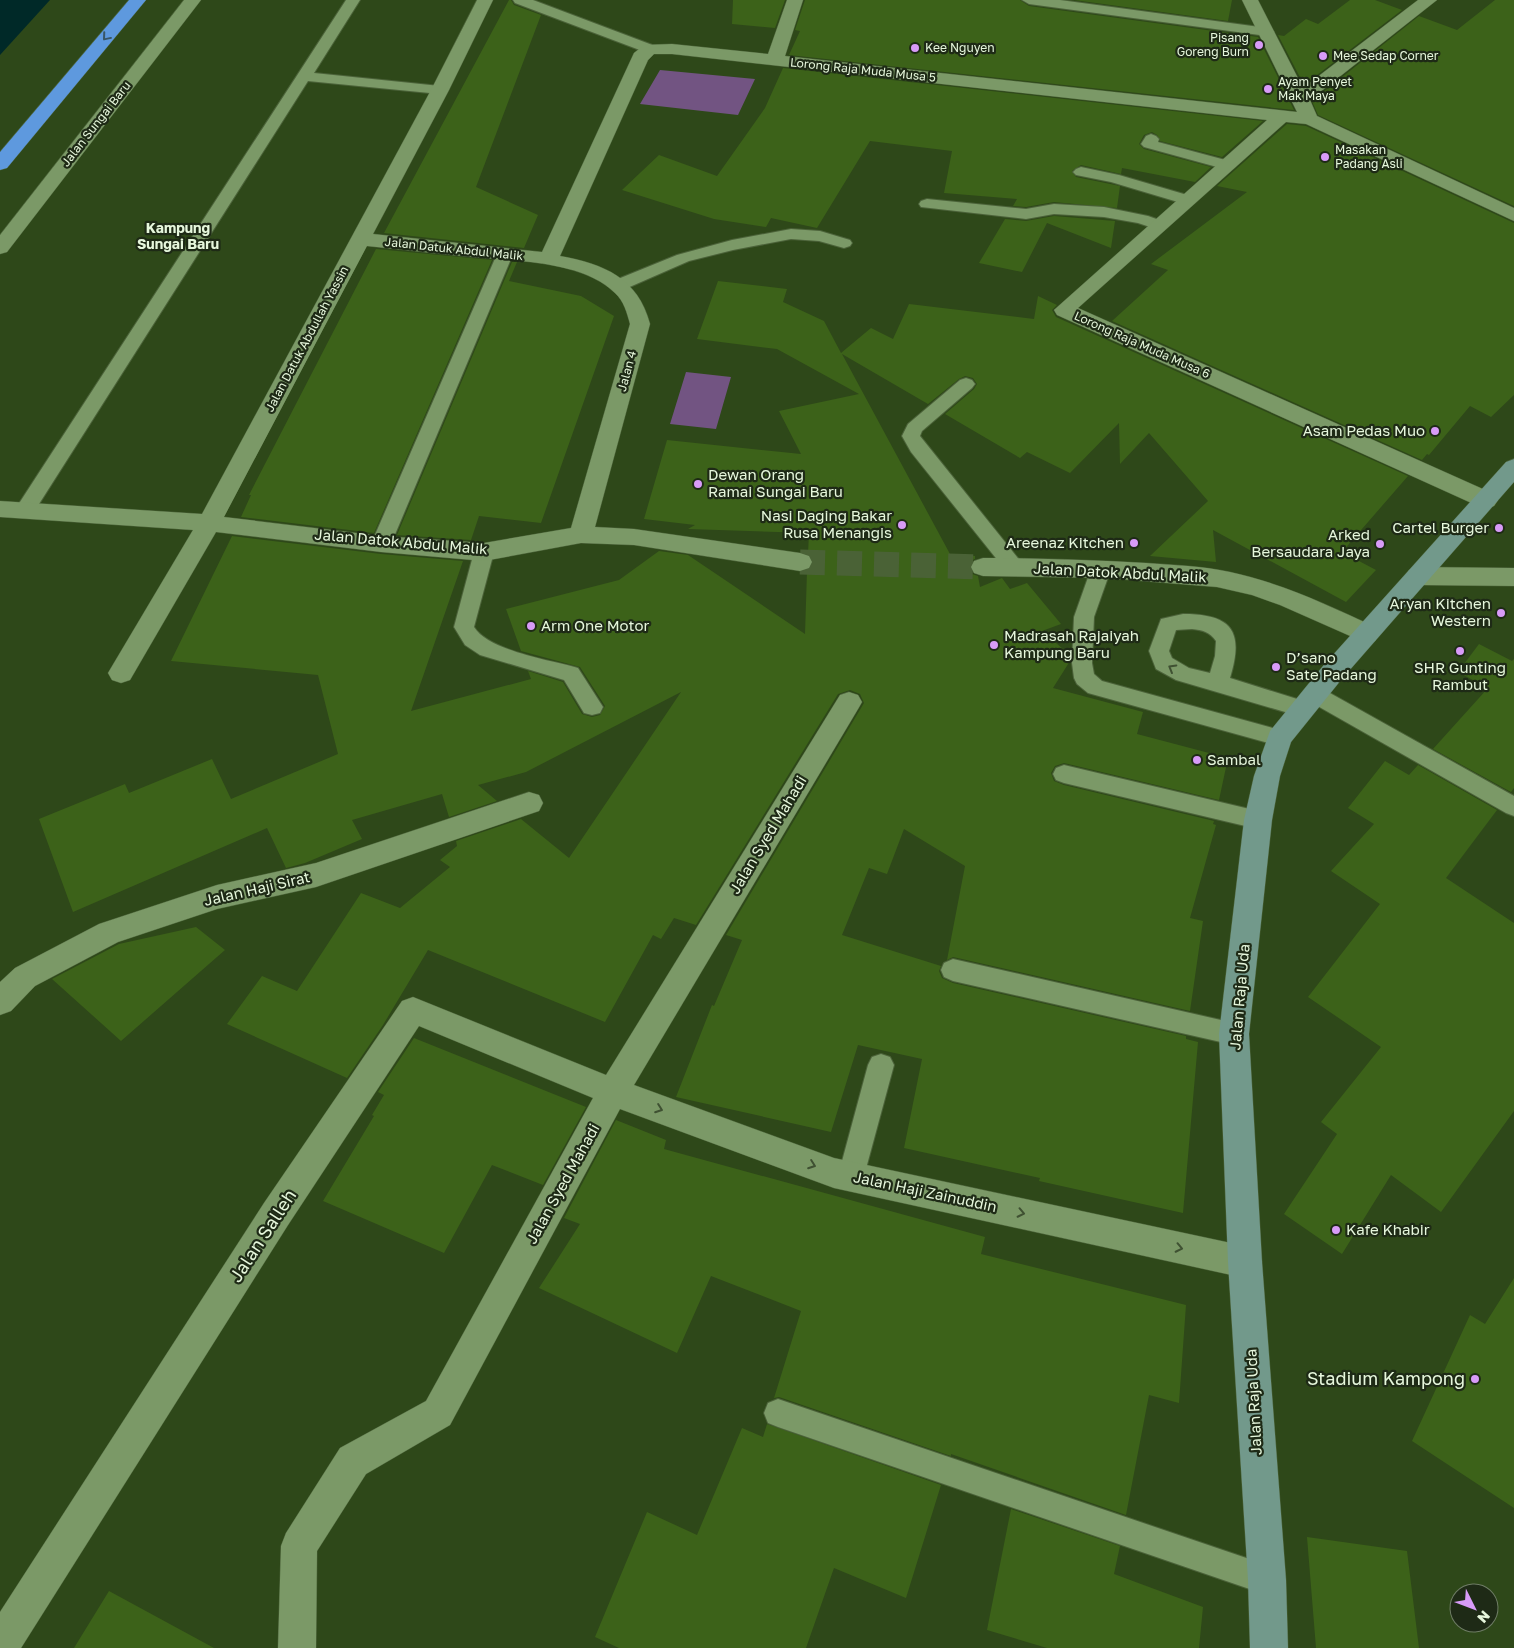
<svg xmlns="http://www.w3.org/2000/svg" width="1514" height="1648" viewBox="0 0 1514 1648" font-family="'Golos Text',sans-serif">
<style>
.green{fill:#725482}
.water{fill:#002928}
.building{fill:#3c6219}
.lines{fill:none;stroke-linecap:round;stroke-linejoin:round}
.street-tunnel{stroke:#4a6236;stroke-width:25;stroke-dasharray:25 12;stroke-linecap:butt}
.lane-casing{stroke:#4b6239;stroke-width:2}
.street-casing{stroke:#4b6239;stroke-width:1}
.secondary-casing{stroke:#4b6239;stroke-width:1}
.highway-casing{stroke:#4b6239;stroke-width:1}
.lane{fill:#7b9967;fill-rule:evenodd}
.street{fill:#7b9967;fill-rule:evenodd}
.secondary{fill:#72998b;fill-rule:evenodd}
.highway{fill:#5e99de;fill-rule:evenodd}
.oneway{stroke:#385666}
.oneway2{stroke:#3f5132}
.poi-dot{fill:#d89bf8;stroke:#1e2a16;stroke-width:2}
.labels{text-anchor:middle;stroke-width:4.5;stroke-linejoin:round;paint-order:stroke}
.far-poi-label{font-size:12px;fill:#e6f7dc;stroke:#1e2a16;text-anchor:start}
.far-street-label{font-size:12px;fill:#e6f7dc;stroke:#1e2a16}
.far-neighbourhood-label{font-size:14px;font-weight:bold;fill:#e6f7dc;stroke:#1e2a16}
.poi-label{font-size:15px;fill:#e6f7dc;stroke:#1e2a16;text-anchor:end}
.street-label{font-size:15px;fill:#e6f7dc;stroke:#1e2a16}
.near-street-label{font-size:18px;fill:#e6f7dc;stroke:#1e2a16}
.near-poi-label{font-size:18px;fill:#e6f7dc;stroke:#1e2a16;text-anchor:end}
</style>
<rect width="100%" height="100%" fill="#2e4819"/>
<path class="green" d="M660,70L755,79L738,115L640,104Z
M686,372L731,377L716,429L670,424Z"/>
<path class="water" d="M0,0H50L0,55Z"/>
<path class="building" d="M509,0H511L514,5L541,15L476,187L538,215L524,248L384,233Z
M733,0H785L775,28L732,24Z
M805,0H1020L1029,6L1258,37L1294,110L789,55L800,31L795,30Z
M1074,0H1232L1228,21Z
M1350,0H1375L1402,10L1304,85L1278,35L1284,36L1306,19L1318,24Z
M1495,0H1514V206L1318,115L1312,101L1419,16L1457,30Z
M783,68L1263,121L1222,157L1160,141L1157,135L1152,132L1144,135L1139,144L1144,149L1211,167L1195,182L1122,168L1121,174L1081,165L1072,171L1076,177L1120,186L1117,208L1054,202L1026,207L1013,206L1017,199L944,193L952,151L870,141L817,228L771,218L766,227L714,219L622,190L659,155L717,176L765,108Z
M1287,124L1306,126L1514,223V395L1491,417L1470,406L1429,455L1427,454L1422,460L1112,321L1168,270L1151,264L1247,192L1217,186Z
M1054,216L1115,221L1111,248L1047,223L1022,272L979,263L1005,219L1026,221Z
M376,249L492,260L374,533L241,517L251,495H249Z
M512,262H517L509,281L581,296L614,316L541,523L479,516L471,540L397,535Z
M718,281L787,289L783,302L824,321L841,353L871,328L893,339L909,304L1034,319L1038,296L1057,305L1052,310L1056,317L1408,476L1342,552L1376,570L1346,602L1213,530L1216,562L1150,556L1208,501L1149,433L1120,464L1119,423L1070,473L1027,452L1020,458L945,414L974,389L977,384L973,378L965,376L959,379L928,404L842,354L950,554L975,556V559L972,560L969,568L972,574L978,576L980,587L1002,578L1010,589L1027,583L1061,624L1042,631L1070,655V661L1053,688L1143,712L1137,734L1228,758L1219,800L1064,763L1055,766L1051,773L1054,781L1064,785L1214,821L1213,824L1216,825L1190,918L1203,921L1190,1011L953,957L947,960L965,866L904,829L887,874L869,868L842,935L941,966L939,971L942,978L953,983L1186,1036V1039L1198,1042L1183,1213L1039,1181L1040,1178L904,1148L922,1059L858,1045L831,1132L676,1097L712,1005L714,1006L742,940L726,935L864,703L860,694L850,690L838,694L696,925L674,918L661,939L653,935L605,1022L428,950L383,1025L347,1078L227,1024L262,976L297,991L361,893L400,908L450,867L440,860L457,846L456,841L521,819L569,858L681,692L526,772L478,785L497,801L449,817L442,794L352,820L362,839L305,863L286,868L267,828L73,912L39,819L125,784L129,793L212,759L231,799L338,754L318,675L171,661L232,536L381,554L463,561L411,711L531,679L528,671L563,682L582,714L592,717L600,715L605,706L580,667L521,651L506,609L619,580L659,551L688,555L805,634L807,571L811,569L814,563L811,555L808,554L809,533L688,529L695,525L644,519L667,440L801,454L779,411L859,394L777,349L697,339Z
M1479,644L1512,661L1514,659V788L1511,792L1433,749L1488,688L1458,672Z
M1385,761L1409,775L1418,765L1497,810L1446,878L1514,923V1111L1441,1212L1391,1175L1342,1254L1284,1214L1337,1134L1321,1122L1381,1047L1308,997L1380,904L1331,871L1374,824L1348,808Z
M196,927L225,950L121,1041L52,979L119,944Z
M414,1038L586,1107L543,1185L492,1165L444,1253L323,1201L374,1116L372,1115L384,1095L378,1092Z
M616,1120L666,1140L664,1149L985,1237L981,1254L1186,1305L1179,1403L1149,1395L1126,1515L951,1454V1456L779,1397L774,1398L801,1311L711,1276L677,1353L539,1288L580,1224L564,1218Z
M1514,1278V1508L1412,1441L1470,1315L1485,1324Z
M767,1424L941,1485L906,1598L834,1568L806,1648H619L595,1637L647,1512L697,1535L742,1428L763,1437Z
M1011,1509L1120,1546L1114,1574L1203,1607L1199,1648H1047L987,1630Z
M1307,1537L1407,1551L1419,1648H1316Z
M109,1591L214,1648H74Z"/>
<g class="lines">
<path class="street-tunnel" d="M800,562L983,567"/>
<g class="lane-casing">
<path id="lane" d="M346,0H360L314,73L440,86L445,87L447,90L445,93L440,94L308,81L32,515L25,517L18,515L15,510L18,505Z
M513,0H533L655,46L657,49L655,52H645L515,3Z
M1022,0H1060L1267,28L1274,32L1267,36L1029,4Z
M1151,134L1156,136L1159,139L1158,142L1233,162L1236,165L1233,168L1228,170L1144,147L1141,144L1146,136Z
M1081,167L1119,175L1194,197L1196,200L1194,203L1188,205L1111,182L1076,175L1073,172L1076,169Z
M927,199L1026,209L1054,204L1104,207L1148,216L1165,222L1167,225L1165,228L1159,230L1138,223L1104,217L1054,214L1026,219L921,207L919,204L921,201Z
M791,229L820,231L850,240L852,243L850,246L844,248L819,241L791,239L733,250L689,261L625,289H613L611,285L613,281L677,255L732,240Z
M505,249L511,251L513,254L391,544L388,549L381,551L374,549L371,544L497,254L499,251Z
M966,378L972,380L975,384L972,388L922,431L920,436L1021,562L1024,567L1021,572L1014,574L1007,572L911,452L902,436L908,424L960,380Z
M484,545L491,547L494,552L474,627C489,651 550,660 578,668L603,707L600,713L592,715L584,713L564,680L480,655L465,645L454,627L474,552L477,547Z
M1101,562L1108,564L1111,569L1094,617L1092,663L1094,674L1102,681L1287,732L1290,738L1287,744L1279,746L1088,693L1077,684L1074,678L1072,663L1074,617L1091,569L1094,564Z
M1183,614C1233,614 1244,632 1230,678L1310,703L1313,709L1310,715L1302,717L1176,680L1156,669L1149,651L1161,619ZM1192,629C1202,630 1210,632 1216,641L1215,656L1210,673L1189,668L1172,658L1169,651L1176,630Z
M1314,686L1321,688L1514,796V816L1506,813L1307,700L1303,694L1307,688Z
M1064,765L1258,811L1266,814L1269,820L1266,826L1258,829L1064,783L1056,780L1053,774L1056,768Z
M953,959L1234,1023L1243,1026L1246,1034L1243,1042L1234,1045L953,981L944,977L941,970L944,963Z
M881,1054L890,1057L894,1065L864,1176L860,1185L851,1189L842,1185L838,1176L868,1065L872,1057Z
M778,1399L1267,1565L1278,1569L1282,1580L1278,1591L1267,1595L778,1427L768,1423L764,1413L768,1403Z"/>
</g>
<g class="street-casing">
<path id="street" d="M184,0H201L7,252L0,254V235Z
M477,0H493L449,90L373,234L542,252L634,53L644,45L672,44L768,54L787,0H803L785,56L1297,112L1242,0H1258L1303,88L1418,0H1437L1310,100L1317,116L1514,208V221L1306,124L1286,122L1078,308L1494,494L1498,500L1494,506L1486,508L1478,506L1057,315L1054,310L1267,120L672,54H654L648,60L560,256C604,264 638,278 650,324L595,527L634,529L800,553L809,556L812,562L809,568L800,571L634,545L581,543L484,561L381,552L216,532L130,680L121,683L112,680L108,673L193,530L0,517V501L202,514L431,90ZM367,246C399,249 430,253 462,256C507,261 581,259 615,293C624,301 627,313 630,324L571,528L484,543L381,536L224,517Z
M983,558C1038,558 1092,560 1146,563C1174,565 1202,566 1230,572C1281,583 1328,605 1375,627L1379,634L1375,641L1366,643L1280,605L1252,595L1217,587L1105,578L983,576L974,573L971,567L974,561Z
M1418,567L1514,568V586L1418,585L1409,582L1406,576L1409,570Z
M849,692L858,695L862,702L858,709L634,1085L834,1158L1245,1246L1257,1250L1262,1262L1257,1274L1245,1278L834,1188L620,1109L450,1425L366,1474L317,1551L316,1648H278L281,1546L286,1533L340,1448L426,1401L593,1098L419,1026L288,1225L21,1648H0V1612L264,1203L402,1001L413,997L606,1075L840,695Z
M529,792L539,795L543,803L539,811L316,887L217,909L118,942L35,986L11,1011L0,1015V982L15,968L99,924L217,885L316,863Z"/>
</g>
<g class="secondary-casing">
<path id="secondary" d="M1514,459V482L1341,680L1291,742L1280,776L1272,820L1249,1034L1262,1262L1286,1580L1288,1648H1250L1248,1580L1228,1262L1219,1034L1244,820L1254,776L1270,731L1323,666L1506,462Z"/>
</g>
<g class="highway-casing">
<path id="highway" d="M129,0H146L7,168L0,170V152Z"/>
</g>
<use href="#lane" class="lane"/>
<use href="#street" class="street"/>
<use href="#secondary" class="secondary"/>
<use href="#highway" class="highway"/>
</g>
<defs><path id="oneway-chevron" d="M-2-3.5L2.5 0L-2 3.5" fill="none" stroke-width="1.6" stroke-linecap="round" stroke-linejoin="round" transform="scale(1.25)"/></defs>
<use class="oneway" href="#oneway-chevron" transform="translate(106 37) rotate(130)"/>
<g class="oneway2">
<use href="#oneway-chevron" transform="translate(1172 668) rotate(-150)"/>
<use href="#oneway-chevron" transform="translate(659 1109) rotate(20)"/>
<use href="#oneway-chevron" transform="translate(812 1165) rotate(20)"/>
<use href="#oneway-chevron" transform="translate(1021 1213) rotate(12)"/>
<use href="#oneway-chevron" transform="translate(1179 1248) rotate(12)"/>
</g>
<g class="poi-dot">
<circle cx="1259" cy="45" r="5"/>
<circle cx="915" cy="48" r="5"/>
<circle cx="1323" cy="56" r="5"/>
<circle cx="1268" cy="89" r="5"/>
<circle cx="1325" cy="157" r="5"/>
<circle cx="1435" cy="431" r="5"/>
<circle cx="698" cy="484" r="5"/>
<circle cx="902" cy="525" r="5"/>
<circle cx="1499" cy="528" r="5"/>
<circle cx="1134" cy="543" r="5"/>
<circle cx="1380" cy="544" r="5"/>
<circle cx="1501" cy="613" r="5"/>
<circle cx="531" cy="626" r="5"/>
<circle cx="994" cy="645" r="5"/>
<circle cx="1460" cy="651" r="5"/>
<circle cx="1276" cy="667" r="5"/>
<circle cx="1197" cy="760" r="5"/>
<circle cx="1336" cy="1230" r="5"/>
<circle cx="1475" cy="1379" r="5"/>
</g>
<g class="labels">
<g class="far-poi-label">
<text x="1249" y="42" text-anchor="end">Pisang<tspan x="1249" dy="14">Goreng Burn</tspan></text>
<text x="925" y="52">Kee Nguyen</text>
<text x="1333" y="60">Mee Sedap Corner</text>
<text x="1278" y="86">Ayam Penyet<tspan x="1278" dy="14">Mak Maya</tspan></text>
<text x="1335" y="154">Masakan<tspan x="1335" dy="14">Padang Asli</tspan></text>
</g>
<g class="far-street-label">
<text transform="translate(863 70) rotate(6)" y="4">Lorong Raja Muda Musa 5</text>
<text transform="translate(96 124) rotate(-52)" y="4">Jalan Sungai Baru</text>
<text transform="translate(454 249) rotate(6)" y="4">Jalan Datuk Abdul Malik</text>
<text transform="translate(307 339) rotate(-62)" y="4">Jalan Datuk Abdullah Yassin</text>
<text transform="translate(1142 345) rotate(24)" y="4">Lorong Raja Muda Musa 6</text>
<text transform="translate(627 371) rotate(-75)" y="4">Jalan 4</text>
</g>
<g class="far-neighbourhood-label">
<text x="178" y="233">Kampung<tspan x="178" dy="16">Sungai Baru</tspan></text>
</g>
<g class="poi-label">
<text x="1425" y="436">Asam Pedas Muo</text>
<text x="708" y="480" text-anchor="start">Dewan Orang<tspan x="708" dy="17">Ramai Sungai Baru</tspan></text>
<text x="892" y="521">Nasi Daging Bakar<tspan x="892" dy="17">Rusa Menangis</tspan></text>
<text x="1489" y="533">Cartel Burger</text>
<text x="1370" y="540">Arked<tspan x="1370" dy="17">Bersaudara Jaya</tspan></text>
<text x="1124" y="548">Areenaz Kitchen</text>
<text x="1491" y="609">Aryan Kitchen<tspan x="1491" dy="17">Western</tspan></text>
<text x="541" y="631" text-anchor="start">Arm One Motor</text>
<text x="1004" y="641" text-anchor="start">Madrasah Rajaiyah<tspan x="1004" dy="17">Kampung Baru</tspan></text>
<text x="1286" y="663" text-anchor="start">D’sano<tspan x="1286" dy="17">Sate Padang</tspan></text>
<text x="1460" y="673" text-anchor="middle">SHR Gunting<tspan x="1460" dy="17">Rambut</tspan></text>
<text x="1207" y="765" text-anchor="start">Sambal</text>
<text x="1346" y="1235" text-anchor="start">Kafe Khabir</text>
</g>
<g class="street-label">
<text transform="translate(401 542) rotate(5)" y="5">Jalan Datok Abdul Malik</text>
<text transform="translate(1120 573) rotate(3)" y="5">Jalan Datok Abdul Malik</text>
<text transform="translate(768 835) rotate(-59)" y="5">Jalan Syed Mahadi</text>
<text transform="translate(257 889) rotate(-13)" y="5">Jalan Haji Sirat</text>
<text transform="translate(1240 997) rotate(-85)" y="5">Jalan Raja Uda</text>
<text transform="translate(563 1184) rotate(-61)" y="5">Jalan Syed Mahadi</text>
<text transform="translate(925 1192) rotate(12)" y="5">Jalan Haji Zainuddin</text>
<text transform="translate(1254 1402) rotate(-93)" y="5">Jalan Raja Uda</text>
</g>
<g class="near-street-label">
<text transform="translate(263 1236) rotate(-57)" y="6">Jalan Salleh</text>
</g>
<g class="near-poi-label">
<text x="1465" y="1385">Stadium Kampong</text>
</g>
</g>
<g transform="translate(1474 1608) rotate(132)"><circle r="24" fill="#1e2a16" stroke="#6e7c65"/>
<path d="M0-4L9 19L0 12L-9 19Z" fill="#d89bf8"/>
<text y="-8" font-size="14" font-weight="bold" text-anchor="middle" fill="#e6f7dc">N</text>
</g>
</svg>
